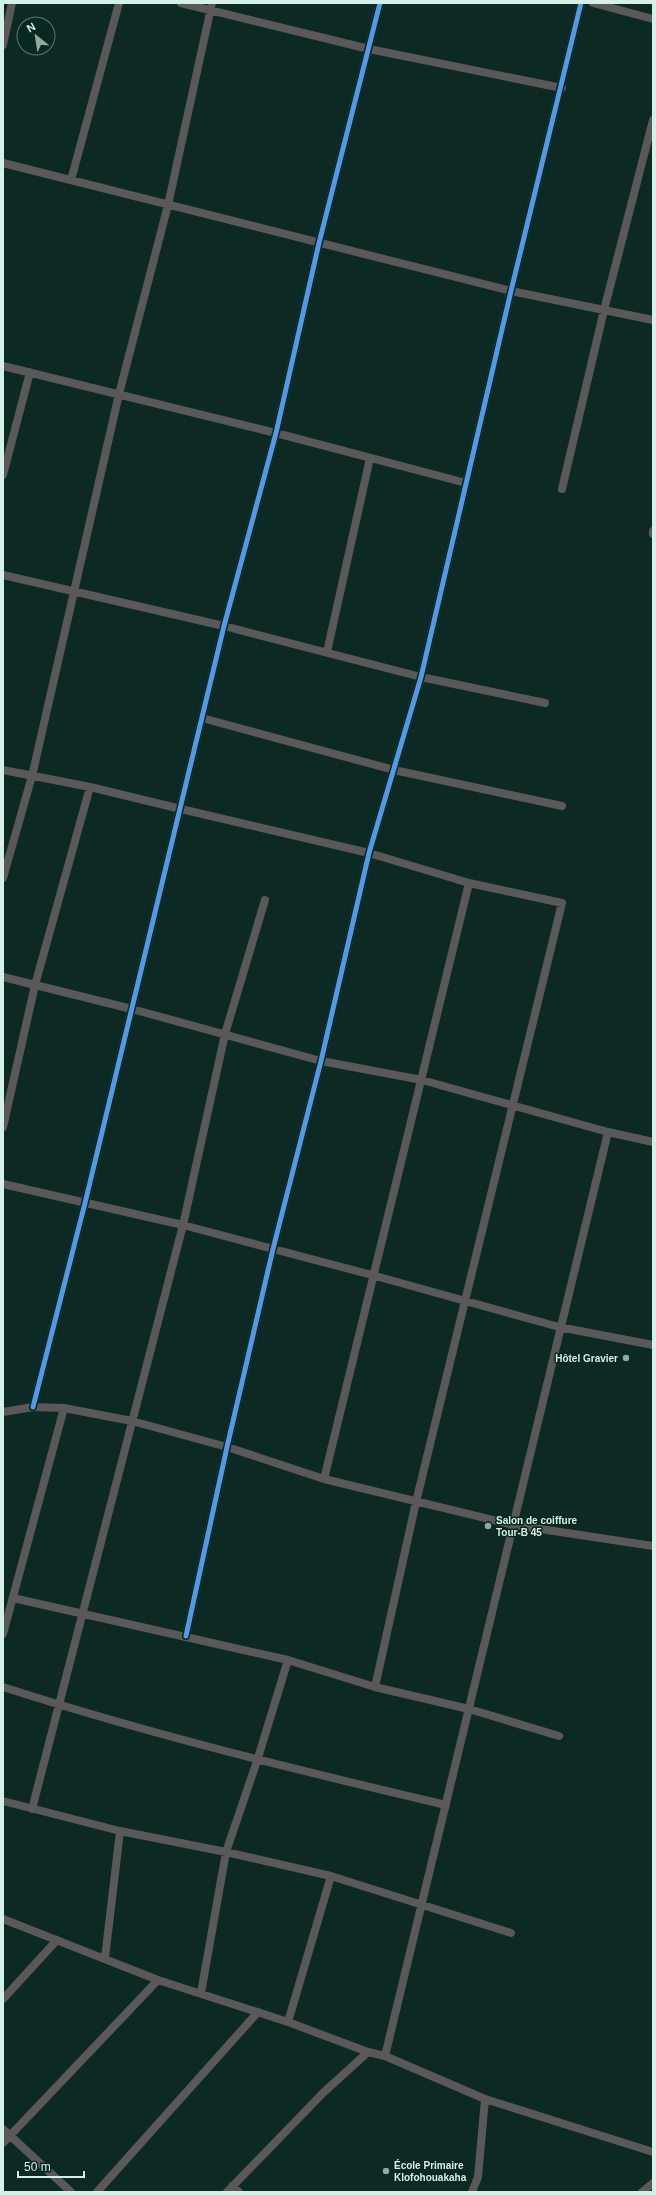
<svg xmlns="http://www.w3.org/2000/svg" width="656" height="2195" viewBox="0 0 656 2195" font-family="Helvetica,sans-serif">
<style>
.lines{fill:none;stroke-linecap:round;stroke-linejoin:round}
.minor{stroke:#5a5859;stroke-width:8}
.cycleway-casing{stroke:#082820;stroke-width:8}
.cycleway{stroke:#5399e6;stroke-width:5}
.poi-dot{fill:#8eaba2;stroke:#082820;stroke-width:1.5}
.labels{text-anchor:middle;stroke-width:3;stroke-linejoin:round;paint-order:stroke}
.poi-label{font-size:10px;font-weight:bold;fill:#d3f1e7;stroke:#082820;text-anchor:start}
</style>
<rect width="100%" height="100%" fill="#0d2923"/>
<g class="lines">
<path class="minor" d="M181,3L369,49L562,88
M593,3L653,19
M3,45L12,3
M3,163L511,291L653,320
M71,180L119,3
M3,366L276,433L466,483
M3,475L30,372
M562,489L604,310L653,120
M653,531V534
M3,575L224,626L421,677L545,703
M327,652L370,458
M202,718L394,770L562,806
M3,770L90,787L181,809L369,853L469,883L562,903L416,1502L375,1687
M3,878L32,776L119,394L168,205L212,3
M3,977L132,1009L321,1061L422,1080L608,1132L653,1142
M3,1127L35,985L90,787
M3,1184L183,1225L372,1275L559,1327L653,1345
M33,1407L85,1203L224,626L276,433L319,243L380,3
M3,1412L33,1407L64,1408L132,1421L227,1447L324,1479L514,1525L653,1546
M324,1479L469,883
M13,1598L288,1660L375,1687L469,1709L559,1736
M3,1634L64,1408
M186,1636L227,1447L273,1249L321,1061L369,853L421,677L511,291L581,3
M3,1687C149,1734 297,1770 446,1805
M3,1801L120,1831L226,1852L331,1876L511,1933
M32,1809L183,1225L225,1034L265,900
M3,1919L158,1980L288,2022L368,2052L385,2056L485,2099L653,2152
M105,1958L120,1831
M201,1993L226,1852L257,1761L288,1660
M3,1999L57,1940
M288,2022L331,1876
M385,2056C461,1748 531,1439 608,1132
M3,2129L71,2192
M3,2143L158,1980
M232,2186L239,2192
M97,2192L258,2012
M227,2192L323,2093L368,2052
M472,2192L478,2177L485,2099
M642,2192L653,2183"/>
<g class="cycleway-casing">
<path id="cycleway" d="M33,1407L85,1203L224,626L276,433L319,243L380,3
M186,1636L227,1447L273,1249L321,1061L369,853L421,677L511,291L581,3"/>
</g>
<use href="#cycleway" class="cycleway"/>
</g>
<g class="poi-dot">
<circle cx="626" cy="1358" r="4"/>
<circle cx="488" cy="1526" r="4"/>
<circle cx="386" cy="2171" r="4"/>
</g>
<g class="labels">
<g class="poi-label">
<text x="618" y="1362" text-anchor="end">Hôtel Gravier</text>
<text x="496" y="1524">Salon de coiffure<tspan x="496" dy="12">Tour-B 45</tspan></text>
<text x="394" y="2169">École Primaire<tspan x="394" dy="12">Klofohouakaha</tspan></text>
</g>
</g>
<rect width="656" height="2195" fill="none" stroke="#d3f1e7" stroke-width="8"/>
<g transform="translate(36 36) rotate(330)"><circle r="19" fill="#082820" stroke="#597870"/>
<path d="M0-3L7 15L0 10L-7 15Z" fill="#8eaba2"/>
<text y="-6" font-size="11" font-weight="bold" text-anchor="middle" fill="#d3f1e7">N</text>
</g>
<path d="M18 2171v6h66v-6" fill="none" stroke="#d3f1e7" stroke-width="2"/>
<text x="24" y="2171" font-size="12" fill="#d3f1e7" stroke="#082820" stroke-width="3" paint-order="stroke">50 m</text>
</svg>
